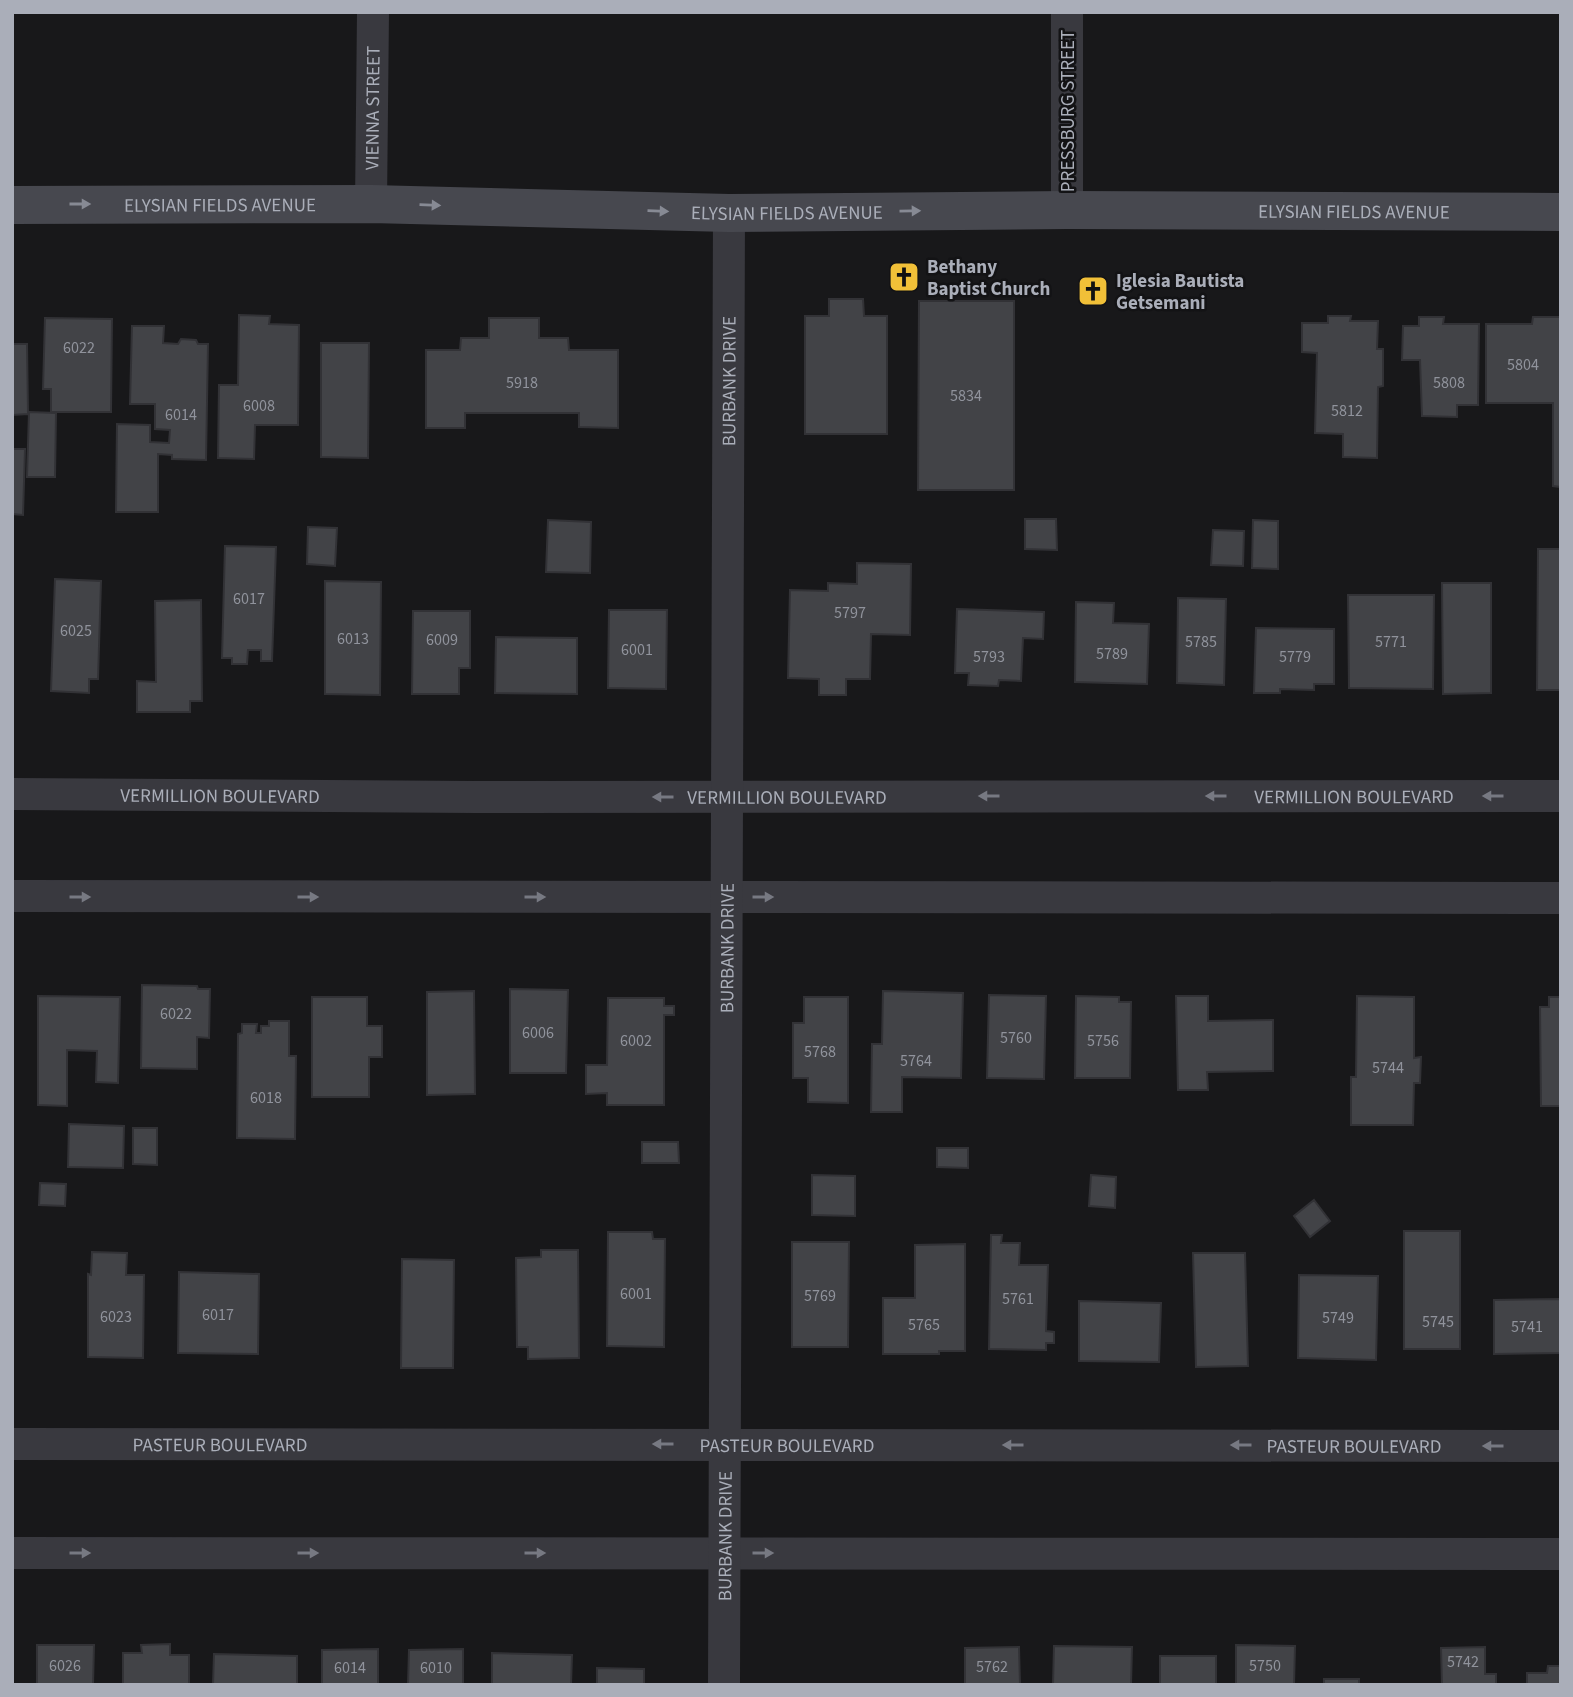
<svg xmlns="http://www.w3.org/2000/svg" width="1573" height="1697" viewBox="0 0 1573 1697" font-family="'Source Sans 3',sans-serif">
<style>
.building{fill:#424347;stroke:#323236;stroke-width:2}
.lines{fill:none;stroke-linecap:round;stroke-linejoin:round}
.street{stroke:#39393f;stroke-width:32}
.secondary{stroke:#47484f;stroke-width:38}
.oneway{fill:#878a94}
.oneway2{fill:#777982}
.labels{text-anchor:middle;stroke-width:5;stroke-linejoin:round;paint-order:stroke}
.number-label{font-size:16px;fill:#90939c}
.street-label{font-size:19px;fill:#aaaeb9;stroke:#131315}
.poi-label{font-size:19px;font-weight:bold;fill:#aaaeb9;stroke:#131315;text-anchor:start}
</style>
<rect width="100%" height="100%" fill="#18181a"/>
<path class="building" d="M829,299H863L864,316H887V434H805V316H829Z
M919,301H1014V490H918Z
M239,315L270,316L269,324L299,325L298,425H255L254,459L218,458L219,385H238Z
M1328,316H1351L1350,321H1378L1377,349H1383V386L1378,387L1377,458L1343,457V434L1315,433L1317,353L1302,352V323H1328Z
M12,317L13,344H27L28,414L12,415Z
M1419,317H1444L1443,324H1479L1478,405H1457V417L1422,416L1420,360H1402L1403,326H1419Z
M1533,317H1561V487L1553,486V403H1486V324H1532Z
M45,318L112,319L111,412H51V389H43Z
M489,318H539V338H568L569,350H618V428L579,427V413H465V428H426V350H460L461,338H489Z
M132,326H164L163,343L178,344L181,339L196,340L198,344H208L206,460L172,459V455L158,454V512H116L117,424L150,425V442L169,443L170,430L155,429V404H130Z
M321,343H369L368,458L321,457Z
M29,412L56,413L55,477H27Z
M12,449H25L23,515L12,514Z
M1025,519H1056L1057,550L1025,549Z
M548,520L591,522L590,573L546,572Z
M1253,520L1278,521V569L1252,568Z
M308,527L337,528L335,566L307,564Z
M1213,530L1244,531L1243,566L1211,565Z
M225,546L276,547L272,661H261V650H248L247,664H232V658H222Z
M1538,549H1561V690H1537Z
M857,563L911,564L910,635L871,634L870,679H846V695H819V679L788,678L790,590L828,591V583L857,584Z
M55,579L101,581L98,679H89V693L51,691Z
M325,581L381,582L380,695L325,694Z
M1442,583H1491V693L1443,694Z
M1348,595H1434L1433,689L1349,688Z
M1178,598L1226,599L1224,685L1177,683Z
M201,600L202,701H190V712H137V681L156,682L155,601Z
M1076,602L1114,603L1113,623L1149,624L1147,684L1075,682Z
M957,609L1044,612L1043,639L1023,638L1021,681L999,680L998,686L968,685L969,673H955Z
M609,610H667L666,689L608,688Z
M413,611H470V668H459V694H412Z
M1256,628L1334,629V684H1314V690L1280,689V693H1254Z
M496,637L577,638V694L495,693Z
M142,985L197,986L198,989H210L209,1038L197,1037V1069L141,1068Z
M510,989L568,990L566,1073H510Z
M474,991L475,1094L427,1095V992Z
M883,991L963,993L961,1078L902,1077V1112H871L872,1044H882Z
M989,995L1046,996L1044,1079L987,1078Z
M38,996L120,997L118,1083L96,1082L97,1051L67,1050V1106L38,1105Z
M1076,996L1119,997V1002H1131L1130,1078H1075Z
M1176,996H1208V1021L1273,1020V1071L1207,1072L1208,1090H1178Z
M1357,996L1414,997V1058L1421,1057L1420,1083H1414L1413,1125H1351V1077H1356Z
M312,997H367V1026H382V1057H369V1097H312Z
M804,997H848V1103L808,1102V1078H793V1023H804Z
M1549,997H1561V1106H1541L1540,1007H1549Z
M608,998H664V1006H674V1015H664V1105H607V1093L586,1094V1065H607Z
M269,1021H289V1056H296L295,1139L237,1138L238,1034L242,1033V1024H257L256,1033H261V1026H269Z
M69,1124L124,1126L123,1168L68,1167Z
M133,1128H157V1165L133,1164Z
M642,1142H678L679,1163H642Z
M937,1148H968V1168L937,1167Z
M812,1175L855,1176V1216L812,1215Z
M1091,1175L1116,1177L1115,1208L1089,1206Z
M40,1183L66,1184L65,1206L39,1205Z
M1314,1200L1330,1221L1310,1237L1294,1216Z
M1404,1231H1460V1349H1404Z
M608,1232H652L653,1239H665L664,1347L607,1346Z
M991,1235H1002L1001,1243H1020L1019,1265H1048L1046,1331L1054,1332V1343H1046V1350L989,1349Z
M792,1242H849L848,1347H792Z
M965,1244V1351H939V1354H883V1298H915V1245Z
M541,1250H578L579,1358L528,1359V1347H517L516,1258L541,1257Z
M92,1252L127,1253L126,1275H144L143,1358L88,1357V1274L91,1275Z
M1193,1253H1245L1248,1366L1196,1367Z
M402,1259L454,1260L453,1368H401Z
M179,1272L259,1274L258,1354L178,1353Z
M1299,1275L1378,1276L1376,1360L1298,1358Z
M1561,1299V1353L1494,1354V1300Z
M1079,1301L1161,1303L1159,1362L1079,1361Z
M170,1644V1655H189V1685H123V1653H142L141,1645Z
M37,1645H94L93,1685H37Z
M1236,1645L1295,1646L1294,1685H1236Z
M1054,1646L1132,1647L1131,1685H1053Z
M1019,1647L1020,1685H965V1648Z
M1485,1647V1674H1496V1685H1442L1441,1648Z
M378,1649V1685H322V1650Z
M463,1649V1685H408L409,1650Z
M492,1653L572,1655L571,1685H492Z
M214,1654L297,1656V1685H213Z
M1160,1656H1216V1685H1160Z
M1548,1666H1561V1685H1527V1673H1547Z
M597,1668L644,1669V1685H597Z
M1324,1679H1359V1685H1324Z"/>
<g class="lines">
<g class="street">
<path id="s1" d="M371,204L373,12"/>
<path d="M1067,210V12"/>
<path id="s2" d="M12,794L474,797L1561,796"/>
<path d="M12,896L1561,898"/>
<path id="s3" d="M12,1444L1561,1446"/>
<path d="M12,1553L1561,1554"/>
<path id="s4" d="M724,1685L729,213"/>
</g>
<path class="secondary" id="s5" d="M12,205L371,204L729,213L1067,210L1561,212"/>
</g>
<defs><path id="oneway-solid" d="M-6-.8H1V-3.2L6.5 0L1 3.2V.8H-6Z" transform="scale(1.75)"/></defs>
<g class="oneway">
<use href="#oneway-solid" transform="translate(80 204)"/>
<use href="#oneway-solid" transform="translate(430 205) rotate(2)"/>
<use href="#oneway-solid" transform="translate(658 211) rotate(2)"/>
<use href="#oneway-solid" transform="translate(910 211) rotate(-1)"/>
</g>
<g class="oneway2">
<use href="#oneway-solid" transform="translate(989 796) rotate(180)"/>
<use href="#oneway-solid" transform="translate(1216 796) rotate(180)"/>
<use href="#oneway-solid" transform="translate(1493 796) rotate(180)"/>
<use href="#oneway-solid" transform="translate(663 797) rotate(180)"/>
<use href="#oneway-solid" transform="translate(80 897)"/>
<use href="#oneway-solid" transform="translate(308 897)"/>
<use href="#oneway-solid" transform="translate(535 897)"/>
<use href="#oneway-solid" transform="translate(763 897)"/>
<use href="#oneway-solid" transform="translate(663 1444) rotate(-180)"/>
<use href="#oneway-solid" transform="translate(1013 1445) rotate(-180)"/>
<use href="#oneway-solid" transform="translate(1241 1445) rotate(-180)"/>
<use href="#oneway-solid" transform="translate(1493 1446) rotate(-180)"/>
<use href="#oneway-solid" transform="translate(80 1553)"/>
<use href="#oneway-solid" transform="translate(308 1553)"/>
<use href="#oneway-solid" transform="translate(535 1553)"/>
<use href="#oneway-solid" transform="translate(763 1553)"/>
</g>
<defs>
<g id="church-square" transform="scale(1.575)"><rect x="-9" y="-9" width="18" height="18" rx="4" fill="#f1c038" stroke="#131315"/><path d="M-1.2-6h2.4v3.5h3.3v2.4h-3.3V6h-2.4V-.1h-3.3v-2.4h3.3Z" fill="#111"/></g>
</defs>
<g fill-rule="evenodd">
<use href="#church-square" x="904" y="277"/>
<use href="#church-square" x="1093" y="291"/>
</g>
<g class="labels">
<g class="number-label">
<text x="79" y="353">6022</text>
<text x="1523" y="370">5804</text>
<text x="522" y="388">5918</text>
<text x="1449" y="388">5808</text>
<text x="966" y="401">5834</text>
<text x="259" y="411">6008</text>
<text x="1347" y="416">5812</text>
<text x="181" y="420">6014</text>
<text x="249" y="604">6017</text>
<text x="850" y="618">5797</text>
<text x="76" y="636">6025</text>
<text x="353" y="644">6013</text>
<text x="442" y="645">6009</text>
<text x="1201" y="647">5785</text>
<text x="1391" y="647">5771</text>
<text x="637" y="655">6001</text>
<text x="1112" y="659">5789</text>
<text x="989" y="662">5793</text>
<text x="1295" y="662">5779</text>
<text x="176" y="1019">6022</text>
<text x="538" y="1038">6006</text>
<text x="1016" y="1043">5760</text>
<text x="636" y="1046">6002</text>
<text x="1103" y="1046">5756</text>
<text x="820" y="1057">5768</text>
<text x="916" y="1066">5764</text>
<text x="1388" y="1073">5744</text>
<text x="266" y="1103">6018</text>
<text x="636" y="1299">6001</text>
<text x="820" y="1301">5769</text>
<text x="1018" y="1304">5761</text>
<text x="218" y="1320">6017</text>
<text x="116" y="1322">6023</text>
<text x="1338" y="1323">5749</text>
<text x="1438" y="1327">5745</text>
<text x="924" y="1330">5765</text>
<text x="1527" y="1332">5741</text>
<text x="1463" y="1667">5742</text>
<text x="65" y="1671">6026</text>
<text x="1265" y="1671">5750</text>
<text x="992" y="1672">5762</text>
<text x="350" y="1673">6014</text>
<text x="436" y="1673">6010</text>
</g>
<g class="street-label">
<text dy="7" stroke="none"><textPath href="#s1" startOffset="96">VIENNA STREET</textPath></text>
<text transform="translate(1067 111) rotate(-90)" y="7">PRESSBURG STREET</text>
<text dy="7" stroke="none"><textPath href="#s5" startOffset="208">ELYSIAN FIELDS AVENUE</textPath></text>
<text dy="7" stroke="none"><textPath href="#s5" startOffset="1342">ELYSIAN FIELDS AVENUE</textPath></text>
<text dy="7" stroke="none"><textPath href="#s5" startOffset="775">ELYSIAN FIELDS AVENUE</textPath></text>
<text dy="7" stroke="none"><textPath href="#s4" startOffset="1304">BURBANK DRIVE</textPath></text>
<text dy="7" stroke="none"><textPath href="#s2" startOffset="208">VERMILLION BOULEVARD</textPath></text>
<text dy="7" stroke="none"><textPath href="#s2" startOffset="775">VERMILLION BOULEVARD</textPath></text>
<text dy="7" stroke="none"><textPath href="#s2" startOffset="1342">VERMILLION BOULEVARD</textPath></text>
<text dy="7" stroke="none"><textPath href="#s4" startOffset="737">BURBANK DRIVE</textPath></text>
<text dy="7" stroke="none"><textPath href="#s3" startOffset="208">PASTEUR BOULEVARD</textPath></text>
<text dy="7" stroke="none"><textPath href="#s3" startOffset="775">PASTEUR BOULEVARD</textPath></text>
<text dy="7" stroke="none"><textPath href="#s3" startOffset="1342">PASTEUR BOULEVARD</textPath></text>
<text dy="7" stroke="none"><textPath href="#s4" startOffset="149">BURBANK DRIVE</textPath></text>
</g>
<g class="poi-label">
<text x="927" y="273">Bethany<tspan x="927" dy="22">Baptist Church</tspan></text>
<text x="1116" y="287">Iglesia Bautista<tspan x="1116" dy="22">Getsemani</tspan></text>
</g>
</g>
<rect width="1573" height="1697" fill="none" stroke="#aaaeb9" stroke-width="28"/>
</svg>
